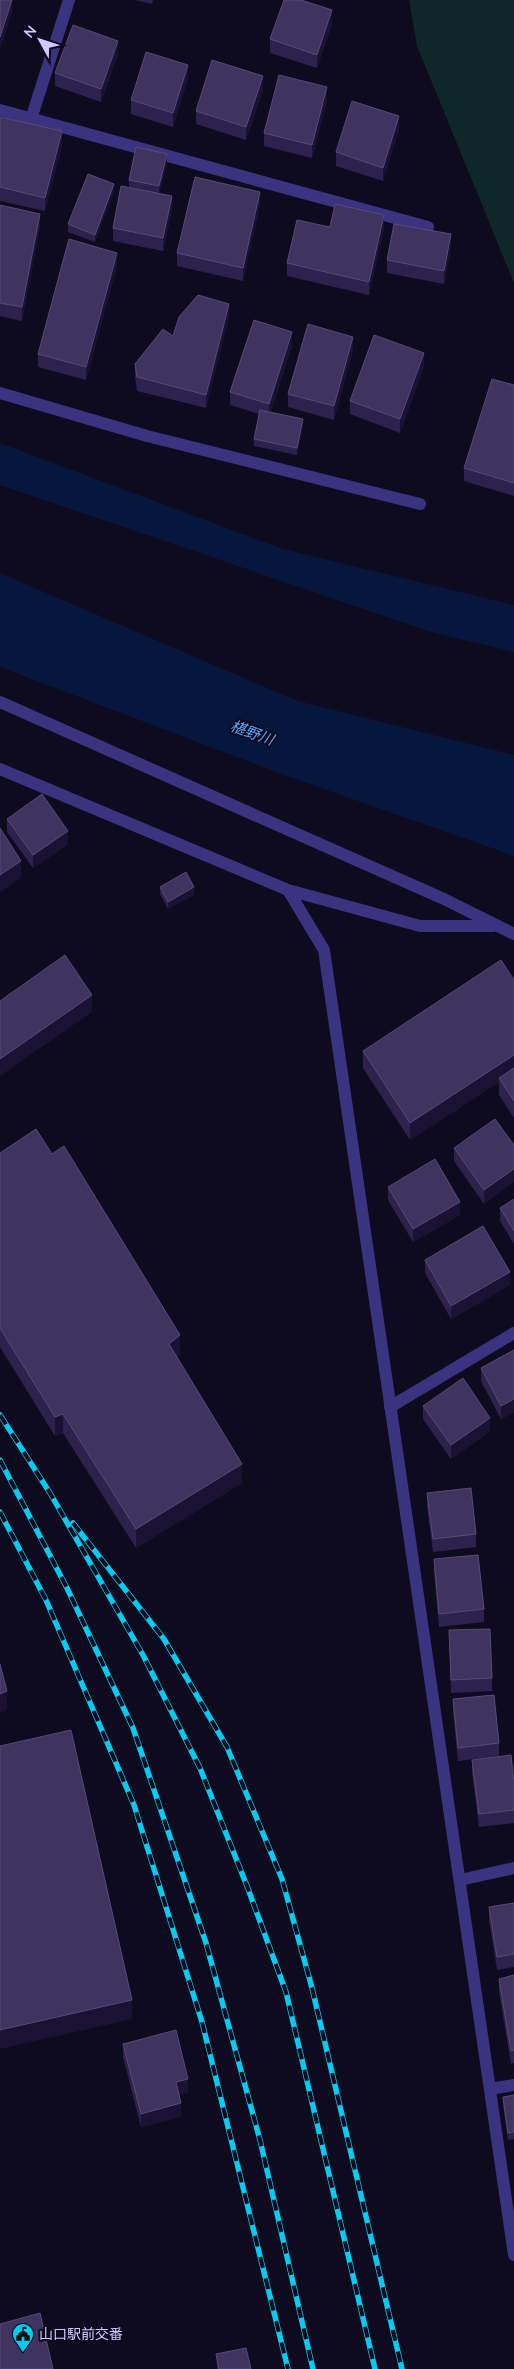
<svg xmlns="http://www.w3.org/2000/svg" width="514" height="2369" viewBox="0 0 514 2369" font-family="'Nunito Sans','Noto Sans JP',sans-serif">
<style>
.green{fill:#0e2829}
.water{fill:#06163c}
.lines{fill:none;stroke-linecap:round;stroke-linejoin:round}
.minor{stroke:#3b3380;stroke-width:12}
.rail-casing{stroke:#00cbf3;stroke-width:5.5}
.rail{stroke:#0f0b1e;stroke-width:4;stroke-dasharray:11;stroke-linecap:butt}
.wall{fill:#2d224d}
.shaded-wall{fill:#1a1232}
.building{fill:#3f3460;stroke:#564b79}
.labels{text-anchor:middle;stroke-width:4;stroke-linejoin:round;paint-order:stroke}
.poi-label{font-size:14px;fill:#d2c8ff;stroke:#0f0b1e;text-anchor:start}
.water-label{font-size:15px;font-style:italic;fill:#56a6ff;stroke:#0f0b1e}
</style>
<rect width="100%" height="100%" fill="#0f0b1e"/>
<path class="green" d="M409,0H514V283L417,46Z"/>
<path class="water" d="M0,443L283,549L514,605V652L431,632L0,485Z
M0,573L298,701L514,755V856L284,775L0,667Z"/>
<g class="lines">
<path class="minor" d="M0,110L428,227
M31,119L69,0
M0,393L147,436L420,504
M0,702L444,899L514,934
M0,769L288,890L420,926H493
M288,890L324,950L514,2255
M390,1407L514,1333
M460,1880L514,1868
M490,2089L514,2085"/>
<g class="rail-casing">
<path id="rail" d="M0,1415L50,1493L143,1655L200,1768L247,1886L286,1992L375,2369
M0,1460L67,1588L133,1728L206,1943L260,2140L313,2369
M0,1512L46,1600L134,1805L202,2022L288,2369
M73,1523L164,1639L227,1747L282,1879L312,1988L402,2369"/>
</g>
<use href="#rail" class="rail"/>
</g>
<path class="wall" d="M135,0H153L152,4Z
M332,24L317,68L270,53V39Z
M118,54L101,102L55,86V73Z
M188,78L173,127L131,114V100Z
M263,90L246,140L196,124V111Z
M327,101L312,158L264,146V133Z
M0,117L62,145L45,211L0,201Z
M399,129L383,181L336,166V152Z
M167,162L159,193L172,209L163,251L113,241V228L129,187V180Z
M114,191L95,242L68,232V224Z
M0,205L40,227L22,321L0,316Z
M260,205L243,281L177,266V253Z
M330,227L384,228L369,295L287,276V263Z
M451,248L444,284L387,273V260Z
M117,266L86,380L38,367V354Z
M229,317L206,408L137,391L135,377V364L173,336Z
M292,345L271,412L303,426L297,455L254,446V439L259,414L230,405V392Z
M353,350L334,420L288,407V394Z
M424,366L400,433L350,414V401Z
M514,385V496L464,481V468Z
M7,819L68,844L33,868L7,832Z
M160,887L194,895L168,909L160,894Z
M514,980V1118L499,1095V1082L410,1140L363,1068V1051Z
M514,1145L484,1204L454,1161V1148Z
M0,1153L52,1154L180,1354L177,1357L242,1483L136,1548L63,1433L55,1436L0,1347Z
M388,1187L460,1215L413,1242L388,1200Z
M514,1199V1244L500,1221V1208Z
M425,1260L510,1285L451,1319L425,1273Z
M514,1350V1412L501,1419L481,1381V1368Z
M423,1406L490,1431L451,1459L423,1419Z
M427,1493L476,1534V1547L433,1552L427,1506Z
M434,1559L484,1609V1622L439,1627L434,1572Z
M449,1630L492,1678V1691L451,1693Z
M453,1699L499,1743V1756L458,1761L453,1712Z
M472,1760L514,1782V1823L479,1827L472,1773Z
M514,1903V1967L497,1970L489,1920V1907Z
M514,1975V2063L511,2064L499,1992V1979Z
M123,2044L188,2092L179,2095L181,2117L141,2127L123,2057Z
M514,2095V2139L508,2140L503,2105V2097Z
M216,2354L251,2369H217Z"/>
<path class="shaded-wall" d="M12,0V13L0,50V37Z
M332,10V24L317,68V55Z
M118,41V54L101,102V89Z
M188,65V78L173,127V113Z
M263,76V90L246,140V127Z
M327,87V101L312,158V145Z
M399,116V129L383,181V168Z
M62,131V145L45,211V198Z
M167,154V162L159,194V186Z
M114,184V191L95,242V235Z
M260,192V205L243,281V268Z
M172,196V209L163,251V238Z
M40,214V227L22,321V307Z
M384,215V228L369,295V282Z
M451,234V248L444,284V271Z
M117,253V266L86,380V367Z
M229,304V317L206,408V395Z
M292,332V345L269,418V404Z
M353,337V350L334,420V406Z
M424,353V366L400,433V419Z
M303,419V426L297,455V448Z
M68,831V844L33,868V855Z
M21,861V878L0,892V875Z
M194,887V895L168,909V902Z
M92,995V1012L0,1076V1059Z
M514,1055V1072L499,1078V1082L410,1140V1123Z
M514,1169V1182L484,1204V1190Z
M460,1202V1215L413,1242V1229Z
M510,1272V1285L451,1319V1306Z
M180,1335V1354L169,1363V1344Z
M514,1399V1412L501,1419V1406Z
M63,1414V1433L55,1436V1417Z
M490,1418V1431L451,1459V1445Z
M242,1464V1483L136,1548V1529Z
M7,1691V1710L0,1713V1694Z
M132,2000V2019L0,2049V2030Z
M188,2079V2092L176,2096V2082Z
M181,2103V2117L141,2127V2114Z"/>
<path class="building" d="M0,0H12L0,37Z
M284,0H301L332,10L317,55L270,39Z
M73,25L118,41L101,89L55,73Z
M146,52L188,65L173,113L131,100Z
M212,60L263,76L246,127L196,111Z
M279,75L327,87L312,145L264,133Z
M352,101L399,116L383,168L336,152Z
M0,117L62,131L45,198L0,187Z
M136,147L167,154L159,186L129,180Z
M88,174L114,184L95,235L68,224Z
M195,177L260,192L243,268L177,253Z
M121,186L172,196L163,238L113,228Z
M335,204L384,215L369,282L287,263L297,220L330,227Z
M0,205L40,214L22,307L0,303Z
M394,224L451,234L444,271L387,260Z
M69,239L117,253L86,367L38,354Z
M198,295L229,304L206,395L137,377L135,364L163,329L173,336L179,317Z
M254,320L292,332L269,404L230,392Z
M308,324L353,337L334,406L288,394Z
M374,335L424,353L400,419L350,401Z
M492,379L514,385V483L464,468Z
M260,410L303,419L297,448L254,439Z
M42,794L68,831L33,855L7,819Z
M0,828L21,861L0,875Z
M186,872L194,887L168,902L160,887Z
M65,955L92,995L0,1059V1001Z
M501,960L514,980V1055L410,1123L363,1051Z
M514,1068V1101L499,1078Z
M495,1119L514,1145V1169L484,1190L454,1148Z
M36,1129L52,1154L64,1146L180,1335L169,1344L242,1464L136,1529L63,1414L55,1417L0,1328V1153Z
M435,1159L460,1202L413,1229L388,1187Z
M514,1199V1231L500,1208Z
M483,1226L510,1272L451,1306L425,1260Z
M514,1350V1399L501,1406L481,1368Z
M463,1378L490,1418L451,1445L423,1406Z
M471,1488L476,1534L433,1539L427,1493Z
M478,1555L484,1609L439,1614L434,1559Z
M490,1629L492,1678L451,1680L449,1630Z
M0,1664L7,1691L0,1694Z
M494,1695L499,1743L458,1748L453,1699Z
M71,1730L132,2000L0,2030V1746Z
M511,1755L514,1782V1810L479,1814L472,1760Z
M514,1903V1954L497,1957L489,1907Z
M514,1975V2050L511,2051L499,1979Z
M176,2030L188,2079L176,2082L181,2103L141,2114L123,2044Z
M514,2095V2132L508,2133L503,2097Z
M40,2313L53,2369H0V2324Z
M246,2348L251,2369H219L216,2354Z"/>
<defs>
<g id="civic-pin" transform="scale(1.125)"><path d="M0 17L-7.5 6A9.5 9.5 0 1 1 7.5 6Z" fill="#00cbf3" stroke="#0f0b1e"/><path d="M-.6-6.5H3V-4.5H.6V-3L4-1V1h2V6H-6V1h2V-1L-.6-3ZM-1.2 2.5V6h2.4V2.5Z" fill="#111"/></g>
</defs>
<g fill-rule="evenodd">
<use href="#civic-pin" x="23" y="2334"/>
</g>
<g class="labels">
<g class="poi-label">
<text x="39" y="2339">山口駅前交番</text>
</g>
<g class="water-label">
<text transform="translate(252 733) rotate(20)" y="5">椹野川</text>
</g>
</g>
<g transform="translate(40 40) rotate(310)" stroke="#0f0b1e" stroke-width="4" paint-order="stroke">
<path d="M0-4L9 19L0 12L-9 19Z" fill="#d2c8ff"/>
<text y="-8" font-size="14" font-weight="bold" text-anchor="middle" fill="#d2c8ff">N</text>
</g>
</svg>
